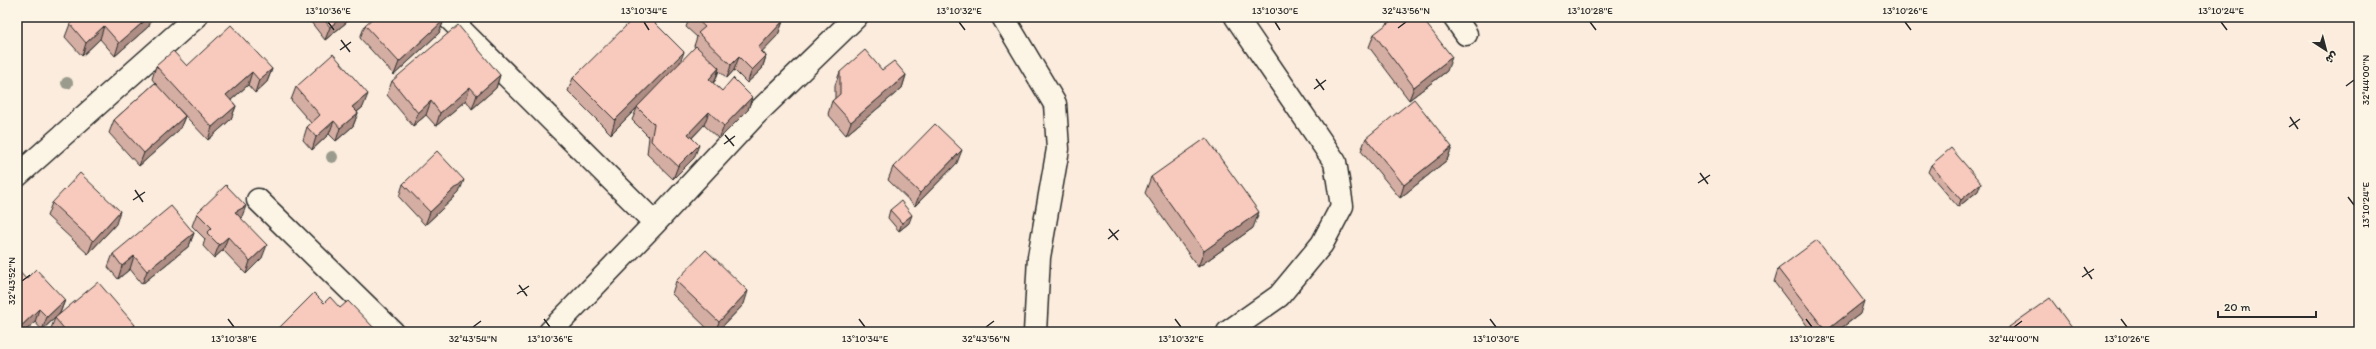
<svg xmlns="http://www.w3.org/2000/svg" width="2376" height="349" viewBox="0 0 2376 349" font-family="Itim,'Playpen Sans Arabic',sans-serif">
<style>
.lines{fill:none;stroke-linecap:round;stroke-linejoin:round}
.minor-casing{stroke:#2b2b2b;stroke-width:25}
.minor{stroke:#fcf5e5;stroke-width:22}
.tree{fill:#9a9b8c}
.wall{fill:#d5aea3;stroke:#2b2b2b}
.shaded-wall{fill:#ae8d84;stroke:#2b2b2b}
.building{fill:#f8cabd;stroke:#2b2b2b}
.ticks{fill:none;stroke:#2b2b2b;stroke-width:1.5}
.neatline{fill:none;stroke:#2b2b2b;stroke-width:1.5}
.ticks-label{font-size:10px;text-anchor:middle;fill:#2b2b2b}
</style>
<rect width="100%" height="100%" fill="#fbecdd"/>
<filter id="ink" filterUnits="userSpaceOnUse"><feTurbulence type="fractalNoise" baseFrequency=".025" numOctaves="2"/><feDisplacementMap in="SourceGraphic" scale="8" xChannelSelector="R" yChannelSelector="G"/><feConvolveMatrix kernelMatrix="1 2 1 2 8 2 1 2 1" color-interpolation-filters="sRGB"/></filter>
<g filter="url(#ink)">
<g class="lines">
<g class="minor-casing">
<path id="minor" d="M448,17L655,223
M1003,17L1055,104L1058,149L1039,257L1035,332
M1454,17L1466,34
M17,176L196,17
M258,200L393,332
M550,332L655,223L756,114L856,17
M1228,332L1279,296L1322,244L1342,206L1335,162L1236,17"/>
</g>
<use href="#minor" class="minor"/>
</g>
<g class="tree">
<circle cx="67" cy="83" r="6"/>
<circle cx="332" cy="157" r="6"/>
</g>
<path class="wall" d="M307,17H353L325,40Z
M690,17H779L783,21L778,35L762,51L766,56L762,69L747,83L734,70L727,78L719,71L715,81L713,83L722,91L752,97L748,110L719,139L704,125L692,138L694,158L673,179L647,154L649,137L632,120L637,108L611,134L568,91L573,78L680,63L695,48L694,46L697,37L686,27Z
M444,20L439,33L394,75L360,38L365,25Z
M70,24L149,26L115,56L100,39L82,56L65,37Z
M1374,34L1447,71L1409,100L1369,47Z
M156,66H187L272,69L267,82L255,93L248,85L231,100L236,106L231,119L208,140L174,104L185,116L180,129L139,166L109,133L114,120L155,83L152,79Z
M882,70L906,75L902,88L846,135L828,114L832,101L835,98V85L840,72Z
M500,75L496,88L472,109L466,100L436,126L426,115L413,126L387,95L392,81Z
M296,87L363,107L357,112L358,113L353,126L336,141L329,134L312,150L303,140L307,127L311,123L291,100Z
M1366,138L1452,147L1447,160L1400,198L1361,151Z
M957,163L915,206L888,180L893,167Z
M1931,165L1978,191L1958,207L1928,172Z
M1151,177L1253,228L1198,267L1145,193Z
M403,184L459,193L425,225L399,197Z
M52,203L116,224L88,254L47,216Z
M890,210L909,223L899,231L888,218Z
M197,213L241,218L262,258L246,274L223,250L214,258L203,246L205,239L192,226Z
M194,233L189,246L142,284L130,269L118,279L108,267L113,254Z
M1778,269L1860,314L1836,332H1812L1774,282Z
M26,279L65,300L60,313L56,318L132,332H51L50,331L55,318L42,330L35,322L24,332H17Z
M676,281L744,304L717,332H711L672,294Z"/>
<path class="shaded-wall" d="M149,17H152L149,26L115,56L119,43Z
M342,17H353L325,40L330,27Z
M444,20L439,33L394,75L399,62Z
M783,21L778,35L753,61L758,48Z
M104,26L100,39L82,56L86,43Z
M684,52L679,65L611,134L615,120Z
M766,56L762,69L747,83L752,70Z
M739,57L734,70L727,78L731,65Z
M1452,57L1447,71L1409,100L1414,87Z
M719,68L715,81L705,92L709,79Z
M272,69L267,82L255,93L259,80Z
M252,72L248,85L222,108L226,95Z
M500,75L496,88L472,109L477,95Z
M906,75L902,88L846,135L851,122Z
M470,87L466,100L436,126L440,113Z
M368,94L363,107L347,120L352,107Z
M752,97L748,110L719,139L724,126Z
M431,101L426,115L413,126L418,113Z
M236,106L231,119L208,140L212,127Z
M709,112L704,125L683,147L688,134Z
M358,113L353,126L336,141L340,128Z
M185,116L180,129L139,166L144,153Z
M334,121L329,134L312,150L316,137Z
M699,145L694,158L673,179L678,166Z
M1452,147L1447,160L1400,198L1404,185Z
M962,150L957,163L915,206L920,193Z
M464,180L459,193L425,225L430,212Z
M1981,183L1978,191L1958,207L1961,200Z
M246,206L241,219L235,212Z
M120,211L116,224L88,254L93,241Z
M1259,212L1253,228L1198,267L1204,251Z
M912,215L909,223L899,231L902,223Z
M194,233L189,246L142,284L147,271Z
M228,237L223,250L214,258L219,245Z
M267,245L262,258L246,274L250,261Z
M134,256L130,269L118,279L122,266Z
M748,291L744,304L717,332H715L719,322Z
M65,300L60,313L42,330L47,317Z
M1864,301L1860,314L1836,332H1825L1826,331Z
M39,309L35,322L24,332H17V330Z
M135,325L132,332H126Z"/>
<path class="building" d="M77,17H149L119,43L104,26L86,43L70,24Z
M322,17H342L330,27Z
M374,17H441L444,20L399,62L365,25Z
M635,17H649L684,52L615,120L573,78Z
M694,17H779L783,21L758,48L766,56L752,70L739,57L731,65L698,33L705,27Z
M1396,17H1421L1452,57L1414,87L1374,34Z
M231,25L272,69L259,80L252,72L226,95L236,106L212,127L156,66L173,51L187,66Z
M458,25L500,75L477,95L470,87L440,113L431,101L418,113L392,81Z
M696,46L719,68L709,79L722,91L733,78L752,97L724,126L709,112L688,134L699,145L678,166L651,141L654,124L637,107Z
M865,50L882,70L894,61L906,75L851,122L832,101L840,94V72Z
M333,54L368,94L352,107L358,113L340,128L334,121L316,137L307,127L320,115L296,87Z
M155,83L185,116L144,153L114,120Z
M1414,99L1452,147L1404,185L1366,138Z
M935,124L962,150L920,193L893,167Z
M1206,138L1259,212L1204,251L1151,177Z
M1951,148L1981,183L1961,200L1931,165Z
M437,151L464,180L430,212L403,184Z
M80,173L120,211L93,241L52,203Z
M226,185L246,206L235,212L267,245L250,261L228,237L219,245L207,233L212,228L197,213Z
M901,201L912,215L902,223L890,210Z
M171,206L194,233L147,271L134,256L122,266L113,254Z
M1817,240L1864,301L1826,331L1778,269Z
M706,250L748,291L719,322L676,281Z
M17,269L26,279L36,269L65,300L47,317L39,309L17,330Z
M98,282L135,325L126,332H67L55,318Z
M314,293L324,303L330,297L340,308L348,301L375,329L372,332H275Z
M2050,298L2075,332H2002Z"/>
</g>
<path class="ticks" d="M328,22L334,30M644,22L649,30M959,22L965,30M1275,22L1280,30M1590,22L1596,30M1905,22L1911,30M2221,22L2227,30M1398,28L1406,22M341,40L350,52M340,50L351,42M1316,79L1324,90M2346,86L2354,80M1314,89L1326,80M2290,117L2298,129M2289,127L2300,119M725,135L734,146M724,144L735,136M1700,173L1708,184M1698,183L1710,175M135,190L143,202M2348,197L2354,205M133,200L145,192M1109,229L1118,240M1108,239L1119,230M2084,267L2092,279M2082,277L2094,269M22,281L30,275M519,285L527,296M517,294L529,286M228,319L234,327M544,319L550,327M859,319L865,327M1175,319L1181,327M1490,319L1496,327M1806,319L1812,327M2121,319L2127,327M473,327L481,321M986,327L994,321M2014,327L2022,321"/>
<rect width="2376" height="349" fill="none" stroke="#fcf5e5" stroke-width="44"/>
<g transform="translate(2326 50) rotate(144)" stroke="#fcf5e5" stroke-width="3" paint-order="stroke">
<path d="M0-3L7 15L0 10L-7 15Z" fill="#2b2b2b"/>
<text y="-6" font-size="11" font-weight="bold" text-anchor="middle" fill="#2b2b2b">ش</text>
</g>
<path d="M2218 311v6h98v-6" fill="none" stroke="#2b2b2b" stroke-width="2"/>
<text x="2224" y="311" font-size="12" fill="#2b2b2b" stroke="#fcf5e5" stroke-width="3" paint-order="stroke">20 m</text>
<rect x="22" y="22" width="2332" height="305" class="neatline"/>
<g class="ticks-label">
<text x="328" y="14">13°10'36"E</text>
<text x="644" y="14">13°10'34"E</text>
<text x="959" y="14">13°10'32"E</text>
<text x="1275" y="14">13°10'30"E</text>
<text x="1406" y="14">32°43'56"N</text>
<text x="1590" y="14">13°10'28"E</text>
<text x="1905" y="14">13°10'26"E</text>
<text x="2221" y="14">13°10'24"E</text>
<text transform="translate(2365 80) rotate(-90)" y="4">32°44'00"N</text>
<text transform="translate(2365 205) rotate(-90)" y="4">13°10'24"E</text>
<text transform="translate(11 281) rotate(-90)" y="4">32°43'52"N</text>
<text x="234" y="342">13°10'38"E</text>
<text x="473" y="342">32°43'54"N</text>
<text x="550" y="342">13°10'36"E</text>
<text x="865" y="342">13°10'34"E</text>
<text x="986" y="342">32°43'56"N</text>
<text x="1181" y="342">13°10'32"E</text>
<text x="1496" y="342">13°10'30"E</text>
<text x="1812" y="342">13°10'28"E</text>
<text x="2014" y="342">32°44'00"N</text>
<text x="2127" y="342">13°10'26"E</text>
</g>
</svg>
